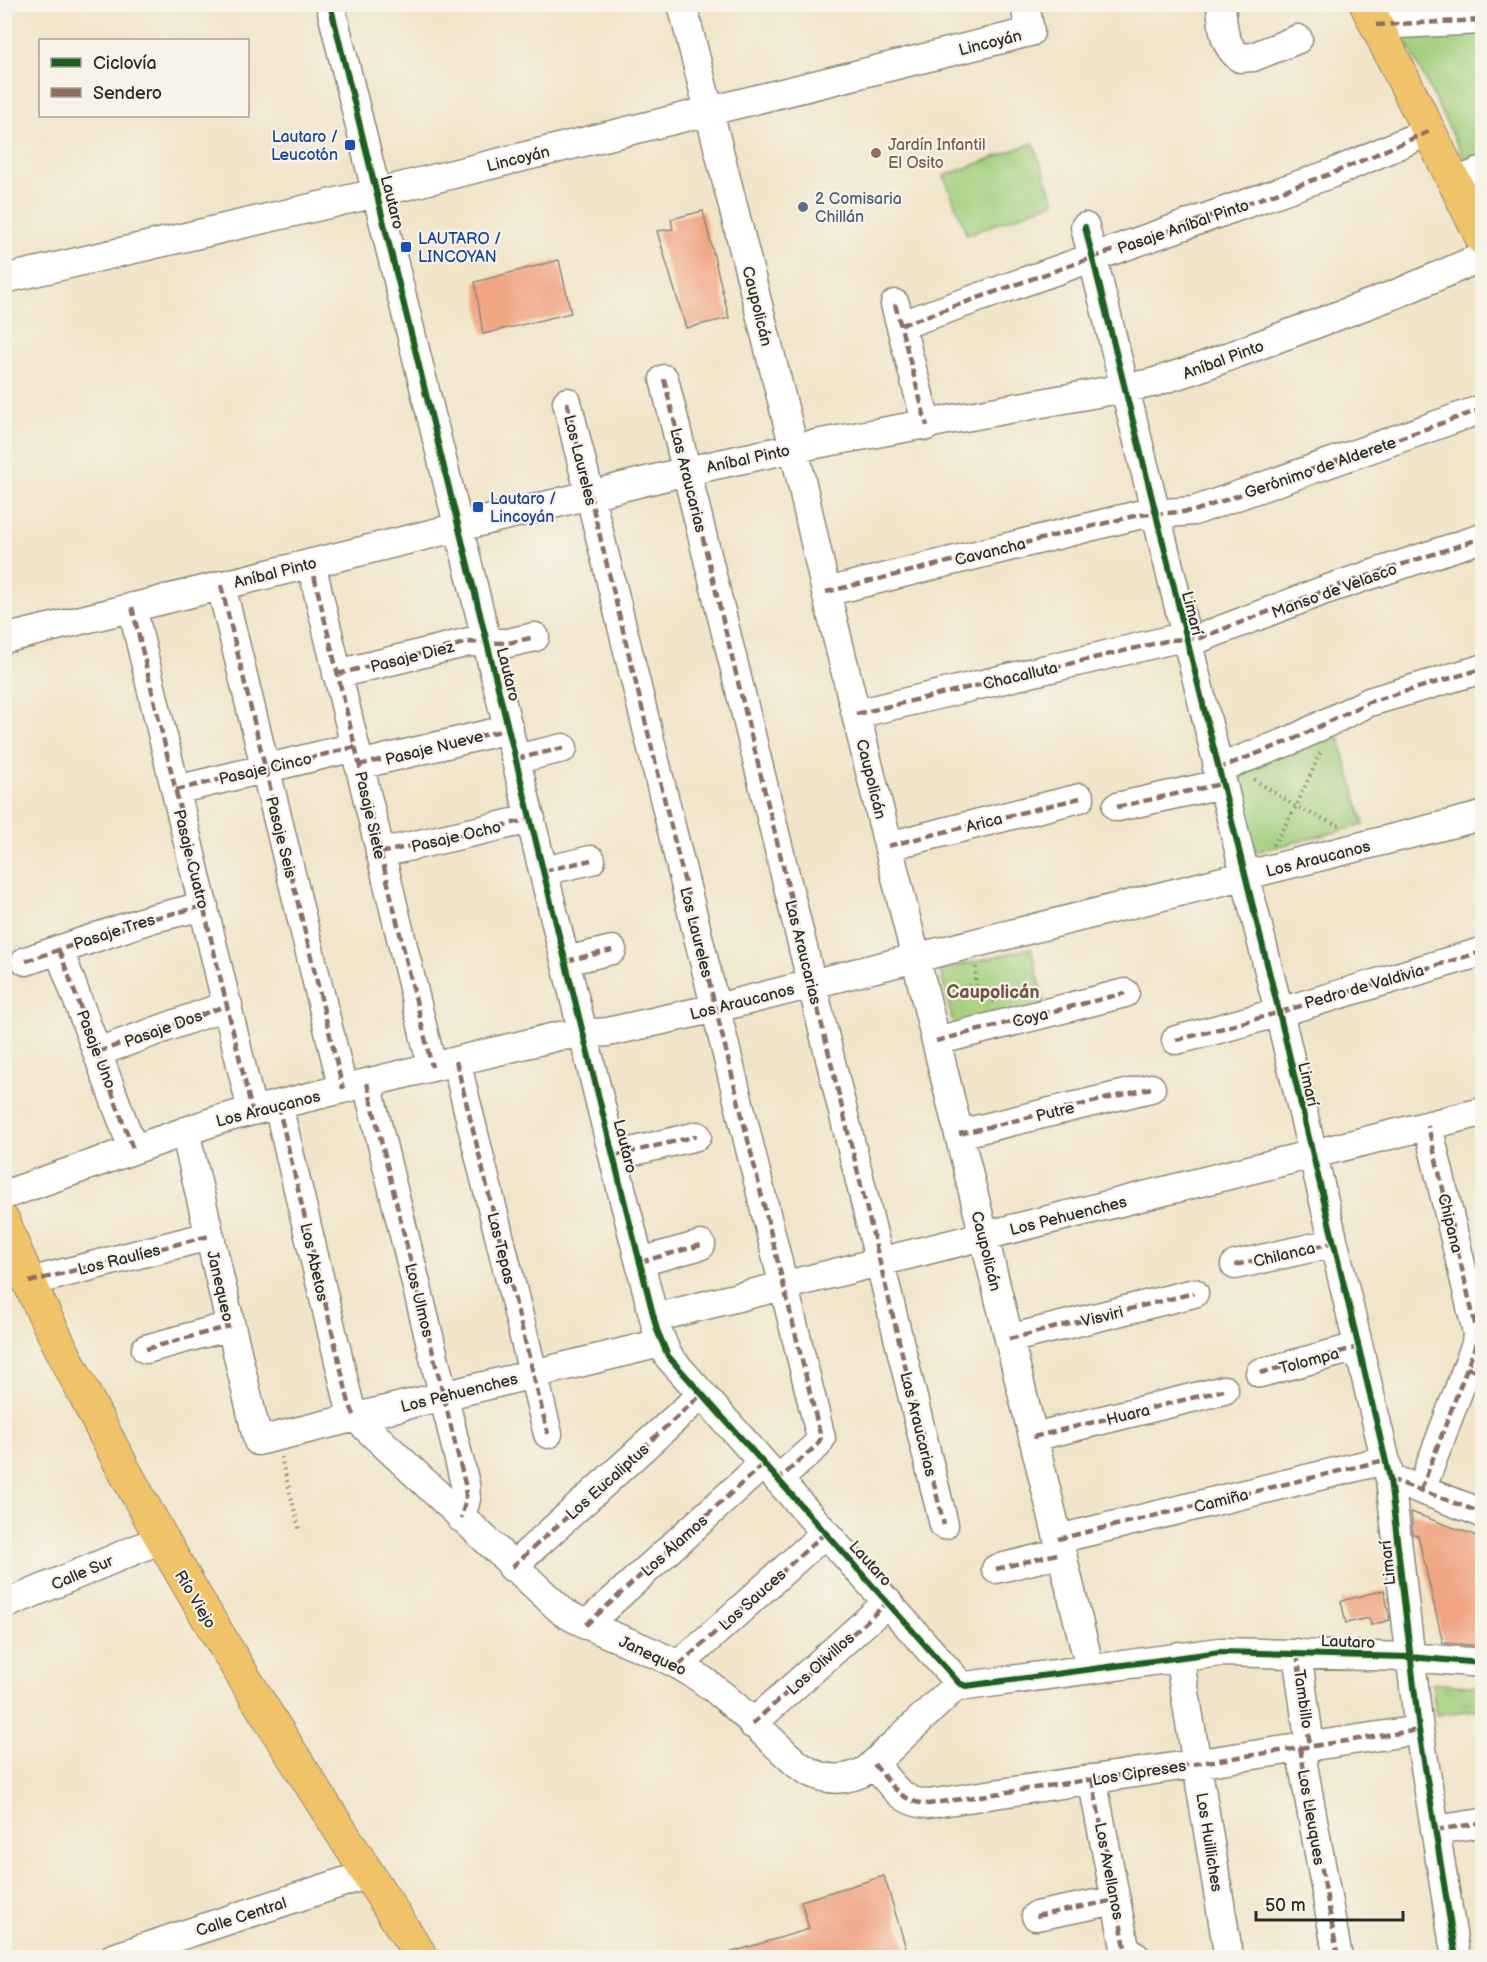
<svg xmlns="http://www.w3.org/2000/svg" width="1487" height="1962" viewBox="0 0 1487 1962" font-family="'Balsamiq Sans',sans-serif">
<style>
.grass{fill:url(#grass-tufts);stroke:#667c53;stroke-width:1.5}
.park{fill:#a1ce7b;stroke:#667c53;stroke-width:1.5}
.building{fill:#f0a482}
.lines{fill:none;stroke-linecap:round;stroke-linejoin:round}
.minor-casing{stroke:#8e887a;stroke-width:31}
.major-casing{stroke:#8e887a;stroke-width:35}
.path{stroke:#8e887a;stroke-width:4;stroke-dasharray:1.5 4.5;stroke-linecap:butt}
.minor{stroke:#fff;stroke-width:28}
.major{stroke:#f0c369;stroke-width:33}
.quiet{stroke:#8d6e63;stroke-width:4.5;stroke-dasharray:9 4.5;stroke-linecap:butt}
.cycleway-casing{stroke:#f7f3e8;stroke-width:10}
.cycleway{stroke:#1b5e20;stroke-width:6}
.transit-dot{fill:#1a4fb4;stroke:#f7f3e8;stroke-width:2}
.education-dot{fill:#8d6e63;stroke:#f7f3e8;stroke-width:2}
.service-dot{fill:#5c6f8a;stroke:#f7f3e8;stroke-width:2}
.labels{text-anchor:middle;stroke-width:4.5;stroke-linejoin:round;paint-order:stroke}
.street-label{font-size:16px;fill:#2b2b2b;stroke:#f7f3e8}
.transit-label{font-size:16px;fill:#164399;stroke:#f7f3e8;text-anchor:start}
.education-label{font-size:16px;fill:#785e54;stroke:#f7f3e8;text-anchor:start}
.service-label{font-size:16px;fill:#4e5e75;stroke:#f7f3e8;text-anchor:start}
.neighbourhood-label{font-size:18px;font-weight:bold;fill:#705549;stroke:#f7f3e8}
</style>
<defs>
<pattern id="grass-tufts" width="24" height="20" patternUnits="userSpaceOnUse" patternTransform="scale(1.5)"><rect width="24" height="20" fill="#a1ce7b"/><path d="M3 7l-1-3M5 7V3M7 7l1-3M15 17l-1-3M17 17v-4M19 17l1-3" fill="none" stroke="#8bb16a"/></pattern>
</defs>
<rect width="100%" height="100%" fill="#f7f3e8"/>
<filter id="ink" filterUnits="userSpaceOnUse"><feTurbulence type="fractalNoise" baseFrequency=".0167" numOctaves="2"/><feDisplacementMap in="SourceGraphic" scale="12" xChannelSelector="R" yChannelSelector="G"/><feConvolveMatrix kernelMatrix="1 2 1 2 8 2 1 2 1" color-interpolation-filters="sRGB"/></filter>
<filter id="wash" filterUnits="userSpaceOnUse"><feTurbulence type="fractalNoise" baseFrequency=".008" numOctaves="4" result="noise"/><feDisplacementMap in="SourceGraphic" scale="24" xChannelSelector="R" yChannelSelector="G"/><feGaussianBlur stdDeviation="1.35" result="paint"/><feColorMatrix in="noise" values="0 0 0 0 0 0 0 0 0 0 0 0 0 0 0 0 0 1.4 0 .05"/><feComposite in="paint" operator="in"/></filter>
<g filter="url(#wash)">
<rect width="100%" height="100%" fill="#f1e4c8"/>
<path class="grass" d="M1432,1683L1482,1687V1709L1436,1715Z"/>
<path class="park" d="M1482,29V154L1466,162L1402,33Z
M1033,143L1055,202L967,235L944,176Z
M1336,727L1364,825L1255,852L1234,771Z
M1031,948L1046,1009L955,1031L940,970Z"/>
<g id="blocks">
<path class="building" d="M703,211L729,318L686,328L657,231L673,229L671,219Z
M559,260L571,313L483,334L475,282Z
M1411,1512L1482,1538V1646L1443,1643L1418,1536L1413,1534Z
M1384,1590L1390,1620L1371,1625L1369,1618L1346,1623L1341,1601Z
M884,1876L906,1948L873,1958H729V1953L809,1929L801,1901Z"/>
</g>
</g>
<g filter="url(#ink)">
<use href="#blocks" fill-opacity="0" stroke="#8e887a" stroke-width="1.5"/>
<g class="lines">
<g class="minor-casing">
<path id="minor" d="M330,4L625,1204L657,1330L668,1356L959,1683L966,1686L1220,1652L1409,1657L1482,1663
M682,4L794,448L826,592L1090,1669
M1221,4C1223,26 1222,44 1240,58L1253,57L1298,39
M1376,25L1482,20
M1455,183L1482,171
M1085,227L1279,1012L1390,1479L1419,1730L1456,1958
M4,279L376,193L1030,32L1025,4
M895,304L927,426
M901,325L1333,173L1430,131
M664,379L944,1525
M567,402L821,1438L817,1445L778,1480
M311,563L432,1067
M221,585L343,1089
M826,592L1138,515L1194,511L1482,409
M132,607L252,1111
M4,639L687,471L794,448L1152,383L1198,368L1401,292L1482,257
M337,674L469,642L508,643L535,637
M856,714L1170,640L1200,638L1325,590L1482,538
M516,759L563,748
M359,765L509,729
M1217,769L1292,740L1369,702L1482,669
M176,790L355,747
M1117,807L1221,784
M888,846L1080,798
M380,853L531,819
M544,871L591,860
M59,950L133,1149
M26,961L150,919L204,906
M566,961L612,950
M1176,1040C1279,1015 1380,981 1482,952
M936,1041L1125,993
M98,1052L228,1005
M456,1061L548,1434
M367,1083L465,1484L466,1499L461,1518
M278,1105L349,1403L355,1417L563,1612C600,1634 642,1645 680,1666C724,1690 760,1731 797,1764C819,1780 842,1784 867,1770L959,1683
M185,1131L258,1441L661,1343
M959,1134L1151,1088
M614,1156L697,1136
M4,1195L218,1120L252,1111L559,1036L608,1032L716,1008L1482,816
M640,1262L701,1245
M1235,1265L1333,1243
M29,1282L209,1236
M654,1318L1482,1112
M1009,1339L1194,1293
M146,1349L230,1326
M1260,1373L1358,1347
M1033,1437L1224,1390
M1403,1483L1482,1513
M1421,1490L1476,1344L1477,1332L1428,1126
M1058,1539L1385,1460
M512,1567L701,1395
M996,1569L1061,1553
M4,1605L161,1539
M586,1625L763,1464
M1297,1653L1310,1746
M1179,1656L1229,1958
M679,1665L825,1533
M752,1724L888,1602
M1300,1748L1338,1958
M874,1764C890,1783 901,1803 928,1804L1419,1730
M1092,1779L1125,1947L1137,1958
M1435,1830L1482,1823
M1036,1916L1116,1900
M113,1958L368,1874"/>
</g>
<g class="major-casing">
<path id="major" d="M1366,4L1482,238
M4,1222C28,1286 60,1346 91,1407C188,1598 306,1777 422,1958"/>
</g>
<path class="path" d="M1254,779L1296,807L1342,827
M1273,845L1296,807L1320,753
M976,967L975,984L994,1002
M946,992L975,984
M281,1457L300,1532"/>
<use href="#minor" class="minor"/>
<use href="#major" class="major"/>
<path class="quiet" d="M1376,25L1482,20
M895,304L927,426
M901,325L1333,173L1430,131
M664,379L944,1525
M567,402L821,1438L817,1445L778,1480
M311,563L432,1067
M221,585L343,1089
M826,592L1138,515L1194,511L1482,409
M132,607L252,1111
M337,674L469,642L508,643L535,637
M856,714L1170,640L1200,638L1325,590L1482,538
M516,759L563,748
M359,765L509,729
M1217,769L1292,740L1369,702L1482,669
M176,790L355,747
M1117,807L1221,784
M888,846L1080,798
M380,853L531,819
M544,871L591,860
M59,950L133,1149
M26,961L150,919L204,906
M566,961L612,950
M1176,1040C1279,1015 1380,981 1482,952
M936,1041L1125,993
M98,1052L228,1005
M456,1061L548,1434
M367,1083L465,1484L466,1499L461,1518
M278,1105L349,1403L355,1417
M959,1134L1151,1088
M614,1156L697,1136
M640,1262L701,1245
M1235,1265L1333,1243
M29,1282L209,1236
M1009,1339L1194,1293
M146,1349L230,1326
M1467,1368L1482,1373
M1260,1373L1358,1347
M1033,1437L1224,1390
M1390,1479L1482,1513
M1421,1490L1476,1344L1477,1332L1428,1126
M1058,1539L1385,1460
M512,1567L701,1395
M996,1569L1061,1553
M586,1625L763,1464
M1297,1653L1310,1746
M679,1665L825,1533
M752,1724L888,1602
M1300,1748L1338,1958
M874,1764C890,1783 901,1803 928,1804L1419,1730
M1092,1779L1125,1947L1137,1958
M1435,1830L1482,1823
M1036,1916L1116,1900"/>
<g class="cycleway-casing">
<path id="cycleway" d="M330,4L625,1204L657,1330L668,1356L959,1683L966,1686L1220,1652L1409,1657L1482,1663
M1085,227L1279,1012L1390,1479L1419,1730L1456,1958"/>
</g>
<use href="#cycleway" class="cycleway"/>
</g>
</g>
<g class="transit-dot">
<rect x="344" y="139" width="12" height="12" rx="3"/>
<rect x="400" y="241" width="12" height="12" rx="3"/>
<rect x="472" y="501" width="12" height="12" rx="3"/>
</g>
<circle class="education-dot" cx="876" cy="153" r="6"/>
<circle class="service-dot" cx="803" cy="207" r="6"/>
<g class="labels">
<g class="street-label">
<text transform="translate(990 42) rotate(-14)" y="6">Lincoyán</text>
<text transform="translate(518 158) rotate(-14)" y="6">Lincoyán</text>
<text transform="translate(393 202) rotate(76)" y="6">Lautaro</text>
<text transform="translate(1183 226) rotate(-19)" y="6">Pasaje Aníbal Pinto</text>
<text transform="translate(758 306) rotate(76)" y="6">Caupolicán</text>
<text transform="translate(1223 359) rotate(-20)" y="6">Aníbal Pinto</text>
<text transform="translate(748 458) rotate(-12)" y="6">Aníbal Pinto</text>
<text transform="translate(581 460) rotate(76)" y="6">Los Laureles</text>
<text transform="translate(1320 467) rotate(-19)" y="6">Gerónimo de Alderete</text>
<text transform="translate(689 480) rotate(76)" y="6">Las Araucarias</text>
<text transform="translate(990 551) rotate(-14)" y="6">Cavancha</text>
<text transform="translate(275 572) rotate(-14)" y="6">Aníbal Pinto</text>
<text transform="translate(1334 590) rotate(-20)" y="6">Manso de Velasco</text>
<text transform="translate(1193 613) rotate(76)" y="6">Limarí</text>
<text transform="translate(412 656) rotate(-14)" y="6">Pasaje Diez</text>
<text transform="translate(509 674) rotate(76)" y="6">Lautaro</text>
<text transform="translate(1020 675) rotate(-13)" y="6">Chacalluta</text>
<text transform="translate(434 747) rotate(-14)" y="6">Pasaje Nueve</text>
<text transform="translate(265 768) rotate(-13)" y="6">Pasaje Cinco</text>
<text transform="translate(872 779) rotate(76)" y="6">Caupolicán</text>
<text transform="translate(371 815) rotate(77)" y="6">Pasaje Siete</text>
<text transform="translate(984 822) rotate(-14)" y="6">Arica</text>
<text transform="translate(456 836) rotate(-13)" y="6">Pasaje Ocho</text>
<text transform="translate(282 837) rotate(76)" y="6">Pasaje Seis</text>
<text transform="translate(1318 858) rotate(-14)" y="6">Los Araucanos</text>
<text transform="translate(192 859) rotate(76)" y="6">Pasaje Cuatro</text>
<text transform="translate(114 931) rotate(-18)" y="6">Pasaje Tres</text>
<text transform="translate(697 932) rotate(76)" y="6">Los Laureles</text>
<text transform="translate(804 952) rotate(76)" y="6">Las Araucarias</text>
<text transform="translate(1364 986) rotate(-16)" y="6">Pedro de Valdivia</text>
<text transform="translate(742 1001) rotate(-14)" y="6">Los Araucanos</text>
<text transform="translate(1030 1017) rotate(-14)" y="6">Coya</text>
<text transform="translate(163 1028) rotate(-20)" y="6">Pasaje Dos</text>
<text transform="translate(97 1049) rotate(69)" y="6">Pasaje Uno</text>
<text transform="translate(1309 1084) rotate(77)" y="6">Limarí</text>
<text transform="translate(268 1108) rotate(-14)" y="6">Los Araucanos</text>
<text transform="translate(1055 1111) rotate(-14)" y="6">Putre</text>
<text transform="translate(626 1146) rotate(76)" y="6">Lautaro</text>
<text transform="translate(1068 1215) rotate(-14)" y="6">Los Pehuenches</text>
<text transform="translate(1451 1223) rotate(76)" y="6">Chipana</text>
<text transform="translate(502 1248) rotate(76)" y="6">Las Tepas</text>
<text transform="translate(987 1251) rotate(76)" y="6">Caupolicán</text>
<text transform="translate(1284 1254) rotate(-13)" y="6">Chilanca</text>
<text transform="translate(119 1259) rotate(-14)" y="6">Los Raulíes</text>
<text transform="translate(315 1262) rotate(77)" y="6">Los Abetos</text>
<text transform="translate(221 1286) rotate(77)" y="6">Janequeo</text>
<text transform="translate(420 1300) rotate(76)" y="6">Los Ulmos</text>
<text transform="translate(1102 1316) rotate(-14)" y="6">Visviri</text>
<text transform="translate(1309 1360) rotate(-15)" y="6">Tolompa</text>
<text transform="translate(459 1392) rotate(-14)" y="6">Los Pehuenches</text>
<text transform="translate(1128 1414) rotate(-14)" y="6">Huara</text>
<text transform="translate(919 1424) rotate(76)" y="6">Las Araucarias</text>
<text transform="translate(607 1481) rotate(-42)" y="6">Los Eucaliptus</text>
<text transform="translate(1221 1500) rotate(-14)" y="6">Camiña</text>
<text transform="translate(674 1545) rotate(-42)" y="6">Los Álamos</text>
<text transform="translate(871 1563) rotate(48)" y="6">Lautaro</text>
<text transform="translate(1387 1563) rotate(-96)" y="6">Limarí</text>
<text transform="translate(82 1572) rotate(-23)" y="6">Calle Sur</text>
<text transform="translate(196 1599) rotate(59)" y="6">Río Viejo</text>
<text transform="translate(752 1599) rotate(-42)" y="6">Los Sauces</text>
<text transform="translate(1348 1641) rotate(2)" y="6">Lautaro</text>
<text transform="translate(653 1655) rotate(25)" y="6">Janequeo</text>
<text transform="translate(820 1663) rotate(-42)" y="6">Los Olivillos</text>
<text transform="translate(1304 1699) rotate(82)" y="6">Tambillo</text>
<text transform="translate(1139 1772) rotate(-9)" y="6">Los Cipreses</text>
<text transform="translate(1312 1817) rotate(80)" y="6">Los Lleuques</text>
<text transform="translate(1210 1842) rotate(81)" y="6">Los Huilliches</text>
<text transform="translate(1110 1871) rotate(79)" y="6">Los Avellanos</text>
<text transform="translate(241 1916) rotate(-18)" y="6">Calle Central</text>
</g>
<g class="transit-label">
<text x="338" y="142" text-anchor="end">Lautaro /<tspan x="338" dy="18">Leucotón</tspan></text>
<text x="418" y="244">LAUTARO /<tspan x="418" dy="18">LINCOYAN</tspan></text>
<text x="490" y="504">Lautaro /<tspan x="490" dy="18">Lincoyán</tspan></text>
</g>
<g class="education-label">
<text x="888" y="150">Jardín Infantil<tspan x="888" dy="18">El Osito</tspan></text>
</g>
<g class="service-label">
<text x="815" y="204">2 Comisaria<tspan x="815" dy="18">Chillán</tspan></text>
</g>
<g class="neighbourhood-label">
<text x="993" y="998">Caupolicán</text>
</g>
</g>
<rect width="1487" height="1962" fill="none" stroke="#f7f3e8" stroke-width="24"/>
<rect x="39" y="39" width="210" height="78" fill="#f7f3e8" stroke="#a5a39c" stroke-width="1.5"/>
<rect x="51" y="58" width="30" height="9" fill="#1b5e20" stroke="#a5a39c" stroke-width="1.5"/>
<text x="93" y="69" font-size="18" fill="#2b2b2b">Ciclovía</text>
<rect x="51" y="88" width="30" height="9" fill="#8d6e63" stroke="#a5a39c" stroke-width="1.5"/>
<text x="93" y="99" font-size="18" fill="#2b2b2b">Sendero</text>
<path d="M1256 1911v9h147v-9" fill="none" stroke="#2b2b2b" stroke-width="3"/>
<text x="1265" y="1911" font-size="18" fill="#2b2b2b" stroke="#f7f3e8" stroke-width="4.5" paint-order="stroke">50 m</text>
</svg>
